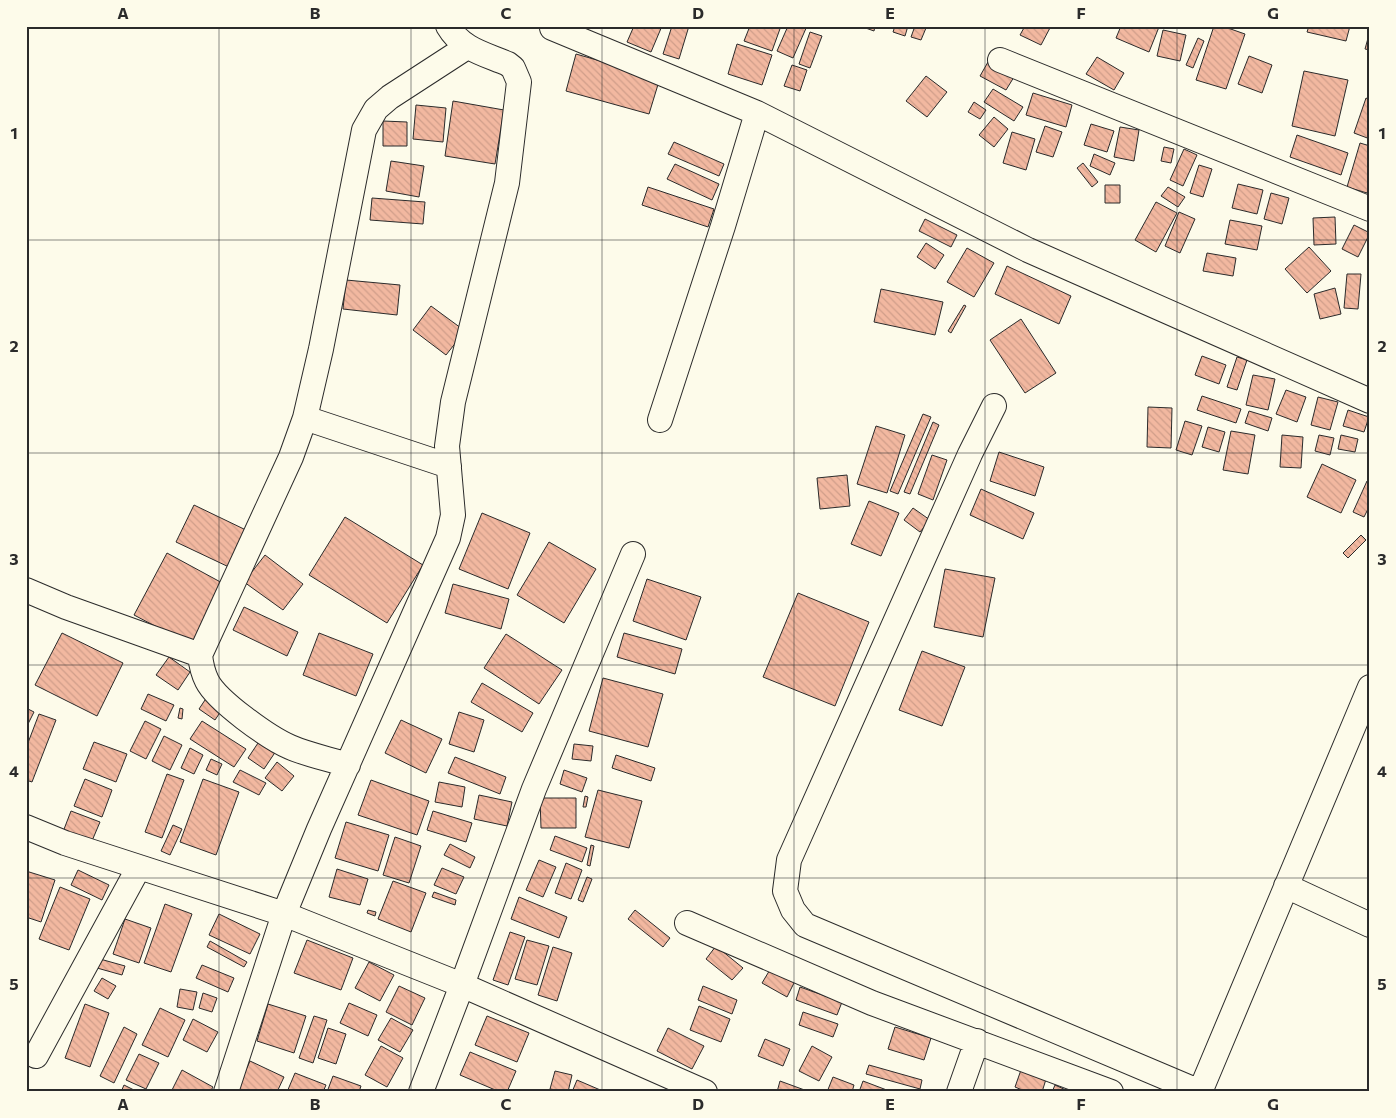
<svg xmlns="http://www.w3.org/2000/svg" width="1396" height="1118" viewBox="0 0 1396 1118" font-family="Commissioner,sans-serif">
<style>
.building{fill:url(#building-back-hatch);stroke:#2b2b2b}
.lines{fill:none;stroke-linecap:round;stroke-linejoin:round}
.street-casing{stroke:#2b2b2b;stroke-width:26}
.street{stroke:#fdfbea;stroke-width:24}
.grid{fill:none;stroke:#2b2b2b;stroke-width:1;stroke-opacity:0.55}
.neatline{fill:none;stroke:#2b2b2b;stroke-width:2}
.grid-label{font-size:16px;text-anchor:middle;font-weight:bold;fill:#2b2b2b}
</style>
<defs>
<pattern id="building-back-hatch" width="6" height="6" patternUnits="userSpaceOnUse" patternTransform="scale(1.25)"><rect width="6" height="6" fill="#f2b8a0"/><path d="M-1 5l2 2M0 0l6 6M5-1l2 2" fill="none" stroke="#d09e8a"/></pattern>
</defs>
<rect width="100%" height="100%" fill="#fdfbea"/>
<path class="building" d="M634,26H662L651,52L627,42Z
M672,26H689L679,59L663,54Z
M750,26H781L772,51L744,41Z
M788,26H807L793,58L777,51Z
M860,26H875L874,31Z
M895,26H908L905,36L893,32Z
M915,26L926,28L921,40L911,37Z
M1025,26H1051L1041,45L1020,35Z
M1121,26H1156L1159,27L1149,52L1116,38Z
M1214,26H1222L1245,34L1226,89L1196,80Z
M1309,26H1350L1346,41L1307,32Z
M1163,30L1186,35L1180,61L1157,56Z
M1370,31V50L1365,49Z
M810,32L822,36L810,68L799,64Z
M1198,38L1204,41L1193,68L1186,65Z
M737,44L772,55L762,85L728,74Z
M576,54L660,78L649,114L566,91Z
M1249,56L1272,65L1262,93L1238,84Z
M1097,57L1124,73L1114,90L1086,74Z
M988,62L1014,77L1006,90L980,76Z
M792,65L807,70L800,91L784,86Z
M1304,71L1348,80L1335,136L1292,126Z
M926,76L947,92L927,117L906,101Z
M993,89L1023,107L1014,121L984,102Z
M1033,93L1072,105L1066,127L1026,115Z
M1366,98L1370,100V139L1354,133Z
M453,101L504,110L495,164L445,156Z
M974,102L986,110L980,119L968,112Z
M416,105L446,108L443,142L413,139Z
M994,117L1008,129L994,147L979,135Z
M383,121L407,122V146H383Z
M1091,124L1114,131L1107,152L1084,145Z
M1045,126L1062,132L1053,157L1036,152Z
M1120,127L1139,130L1134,161L1114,157Z
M1012,132L1035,139L1026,170L1003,163Z
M1297,135L1348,153L1341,175L1290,157Z
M674,142L724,164L719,176L668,154Z
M1360,143L1370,146V183L1367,193L1347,187Z
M1164,147L1174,149L1171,163L1161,161Z
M1184,149L1197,155L1183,186L1170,180Z
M1094,154L1115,163L1110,175L1090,166Z
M391,161L424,166L419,197L386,191Z
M1083,163L1098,182L1092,187L1077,168Z
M675,164L719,184L712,200L667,179Z
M1199,165L1212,169L1203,197L1190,193Z
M1238,184L1263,190L1257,214L1232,208Z
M1105,185H1120V203H1105Z
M648,187L714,209L708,227L642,205Z
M1168,187L1185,197L1178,207L1161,196Z
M1271,193L1289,198L1282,224L1264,219Z
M372,198L425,202L423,224L370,220Z
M1156,202L1177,213L1156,252L1135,240Z
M1179,212L1195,219L1180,253L1165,246Z
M1335,217L1336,244L1314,245L1313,218Z
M925,219L957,235L951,247L919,231Z
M1230,220L1262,226L1257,250L1225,244Z
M1354,225L1370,233L1358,257L1342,249Z
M926,243L944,255L935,269L917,257Z
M1309,247L1331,271L1307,293L1285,269Z
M967,248L994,263L974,297L947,282Z
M1207,253L1236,258L1233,276L1203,271Z
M1007,266L1071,296L1059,324L995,294Z
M1347,274H1361L1358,309L1344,308Z
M346,280L400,285L397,315L343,309Z
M1335,288L1341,314L1320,319L1314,294Z
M881,289L943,302L935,335L874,322Z
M964,305L966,306L951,333L948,331Z
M431,306L465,331L446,355L413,330Z
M1021,319L1056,373L1025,393L990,340Z
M1202,356L1226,365L1219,384L1195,375Z
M1237,357L1247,360L1237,390L1227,387Z
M1253,375L1275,379L1268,410L1246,405Z
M1286,390L1306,397L1297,422L1276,414Z
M1202,396L1241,409L1236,423L1197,410Z
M1318,397L1338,402L1330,430L1311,425Z
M1148,407L1172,408L1171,448L1147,447Z
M1348,410L1369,417L1364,432L1343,426Z
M1249,411L1272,418L1268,431L1245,423Z
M923,414L931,417L898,494L890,491Z
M1185,421L1202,426L1192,455L1176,450Z
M933,422L939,425L910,494L904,492Z
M876,426L905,435L887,493L857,484Z
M1208,427L1225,432L1219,452L1202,447Z
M1231,431L1255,435L1248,474L1223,470Z
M1282,435L1303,437L1301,468L1280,467Z
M1319,435L1334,438L1330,455L1315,451Z
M1341,435L1358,439L1355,452L1338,449Z
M999,452L1044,467L1035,496L990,481Z
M932,455L947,460L933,500L918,494Z
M1322,464L1356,480L1341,513L1307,497Z
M847,475L850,506L820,509L817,478Z
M1367,481L1370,482V505L1364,517L1353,512Z
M981,489L1034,513L1023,539L970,515Z
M869,501L899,513L881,556L851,544Z
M194,505L248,531L231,568L176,542Z
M913,508L930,520L920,532L904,520Z
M482,513L530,533L508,589L459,569Z
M345,517L423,565L387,623L309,575Z
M1361,535L1366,540L1348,558L1343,553Z
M549,542L596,569L564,623L517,595Z
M167,553L226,585L193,646L134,615Z
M265,555L303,584L283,610L244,582Z
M945,569L995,578L983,637L934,627Z
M647,579L701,597L686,640L633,621Z
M453,584L509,599L501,629L445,613Z
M798,593L869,622L835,706L763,677Z
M244,607L298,632L287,656L233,630Z
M62,633L123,663L97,716L35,685Z
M319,633L373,654L356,696L303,675Z
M624,633L682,649L675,674L617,657Z
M506,634L562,670L539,704L484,668Z
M922,651L965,667L942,726L899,710Z
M169,657L190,672L178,690L156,675Z
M603,678L663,694L648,747L589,731Z
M482,683L533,713L522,732L471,702Z
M148,694L174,705L166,721L141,709Z
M207,697L223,708L215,720L199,709Z
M26,708L34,712L26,728Z
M180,708L183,709L182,719L178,718Z
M459,712L484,720L474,752L449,744Z
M39,714L56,720L32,782L26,780V748Z
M401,720L442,739L426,773L385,753Z
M145,721L161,729L146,759L130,751Z
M202,721L246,749L234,767L190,739Z
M164,736L182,745L170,770L152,761Z
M260,740L276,751L264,769L248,758Z
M94,742L127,754L116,782L83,769Z
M574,744L593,746L591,761L572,759Z
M190,748L203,755L194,774L181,768Z
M616,755L655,768L651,781L612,768Z
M455,757L506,777L500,794L448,773Z
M211,759L222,764L217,775L206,770Z
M277,762L294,776L282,791L265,778Z
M240,770L266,783L259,795L233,782Z
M564,770L587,778L582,792L560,784Z
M167,774L184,780L162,838L145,832Z
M85,779L112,790L102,817L74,806Z
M203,779L239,792L216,855L180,842Z
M371,780L429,801L417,835L358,815Z
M439,782L465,787L462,807L435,802Z
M598,790L642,801L629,848L585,837Z
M479,795L512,802L507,826L474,819Z
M585,796L588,797L586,807H583Z
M540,798H576V828H541Z
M71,811L100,822L89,848L61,837Z
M433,811L472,823L466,842L427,830Z
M346,822L389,835L378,871L335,858Z
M173,825L182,829L170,855L161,851Z
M555,836L587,848L582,862L550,850Z
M395,837L421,846L409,883L383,875Z
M450,844L475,857L470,868L444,855Z
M591,845L594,846L590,866L587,865Z
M539,860L556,867L543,897L526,890Z
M566,863L582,870L571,899L555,893Z
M442,868L464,877L456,894L434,885Z
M337,869L368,879L360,905L329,897Z
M78,870L109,885L102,900L71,885Z
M26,871L55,880L41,922L26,917Z
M587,877L592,879L583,902L578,900Z
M393,881L426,893L411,932L378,919Z
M60,887L90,899L69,950L39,939Z
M434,892L456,900L455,905L432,897Z
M519,897L567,917L559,938L511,919Z
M165,904L192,914L171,972L144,963Z
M368,910L376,912L375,916L367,913Z
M635,910L670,938L663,947L628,919Z
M219,914L260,934L250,954L209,935Z
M125,919L151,928L139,963L113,954Z
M510,932L525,937L508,985L493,980Z
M307,940L353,958L341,990L294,973Z
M527,940L549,946L537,985L515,979Z
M210,941L247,962L244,967L207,947Z
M716,946L743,968L732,980L706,959Z
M553,947L572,953L557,1001L538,995Z
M100,959L125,966L122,975L97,968Z
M369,962L394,975L380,1001L355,988Z
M202,965L234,978L228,992L196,978Z
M771,968L795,981L787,997L762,983Z
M102,978L116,986L108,999L94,991Z
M399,986L425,998L412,1025L386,1012Z
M703,986L737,1000L732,1014L698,1000Z
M800,987L842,1002L837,1015L796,1000Z
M180,989L197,992L193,1010L177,1007Z
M203,993L217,998L212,1012L199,1008Z
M349,1003L377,1015L368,1036L340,1023Z
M85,1004L109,1013L90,1067L65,1058Z
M268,1004L306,1016L294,1053L257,1041Z
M699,1006L730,1019L721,1042L690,1030Z
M160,1008L185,1020L168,1057L142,1045Z
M803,1012L838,1024L833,1037L799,1025Z
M314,1016L327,1020L313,1063L299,1058Z
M487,1016L529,1033L517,1062L475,1045Z
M391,1018L413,1030L400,1052L378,1040Z
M193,1019L218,1032L207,1052L183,1040Z
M124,1027L137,1034L114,1083L100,1076Z
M895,1027L931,1038L924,1060L888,1049Z
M328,1028L346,1034L336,1064L318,1058Z
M668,1028L704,1046L692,1069L657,1051Z
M765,1039L790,1049L783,1066L758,1056Z
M381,1046L403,1058L387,1087L365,1075Z
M812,1046L832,1057L819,1081L799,1071Z
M470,1052L516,1071L507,1092H500L460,1075Z
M139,1054L159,1063L146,1089L126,1080Z
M250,1061L284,1077L277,1092H236Z
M869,1065L922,1080L920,1089L866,1074Z
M1022,1067L1047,1076L1042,1092H1027L1015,1087Z
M182,1070L213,1087L210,1092H171Z
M555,1071L572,1075L568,1092L550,1089Z
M295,1073L326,1085L323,1092H287Z
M333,1076L361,1086L359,1092H327Z
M833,1077L854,1085L852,1092H827Z
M577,1080L605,1092H572Z
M780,1081L810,1092H777Z
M863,1081L892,1092H859Z
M124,1085L138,1092H121Z
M1055,1085L1068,1091V1092H1052Z"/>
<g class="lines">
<g class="street-casing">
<path id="street" d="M552,28L757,113L1028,250L1370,401
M1000,60L1370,209
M994,406L970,454L789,860L785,891L793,910L805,925L1200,1092L1370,687
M305,418L449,466
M660,420L723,226L757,113
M26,590L66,607L200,655
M348,765C329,759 308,755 290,747C269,738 217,701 207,681C203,673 201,664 200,655L291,457L305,418L321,349L364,130L376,109L390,97L467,47
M26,827L65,843L284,914L462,985L705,1092
M1286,886L1370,925
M687,923L872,1003L1111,1092
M36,1056L139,867
M226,1092L284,914L319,829L448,538L453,515L447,446L453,402L507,183L519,82L513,68L508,64C485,54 462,50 448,26
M421,1092L462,985L534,789L633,554
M959,1092L977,1041"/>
</g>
<use href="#street" class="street"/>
</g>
<path class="grid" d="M219,26V1092M411,26V1092M602,26V1092M794,26V1092M985,26V1092M1177,26V1092M26,240H1370M26,453H1370M26,665H1370M26,878H1370"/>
<rect width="1396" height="1118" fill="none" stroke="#fdfbea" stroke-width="55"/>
<rect x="28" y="28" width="1340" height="1062" class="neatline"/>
<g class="grid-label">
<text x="123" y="19">A</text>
<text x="315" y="19">B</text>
<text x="506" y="19">C</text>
<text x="698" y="19">D</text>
<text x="890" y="19">E</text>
<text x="1081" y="19">F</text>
<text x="1273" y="19">G</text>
<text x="14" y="139">1</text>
<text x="1382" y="139">1</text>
<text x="14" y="352">2</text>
<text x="1382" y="352">2</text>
<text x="14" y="565">3</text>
<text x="1382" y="565">3</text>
<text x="14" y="777">4</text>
<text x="1382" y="777">4</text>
<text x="14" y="990">5</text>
<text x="1382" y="990">5</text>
<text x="123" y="1110">A</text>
<text x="315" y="1110">B</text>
<text x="506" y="1110">C</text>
<text x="698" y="1110">D</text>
<text x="890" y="1110">E</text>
<text x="1081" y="1110">F</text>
<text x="1273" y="1110">G</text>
</g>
</svg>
